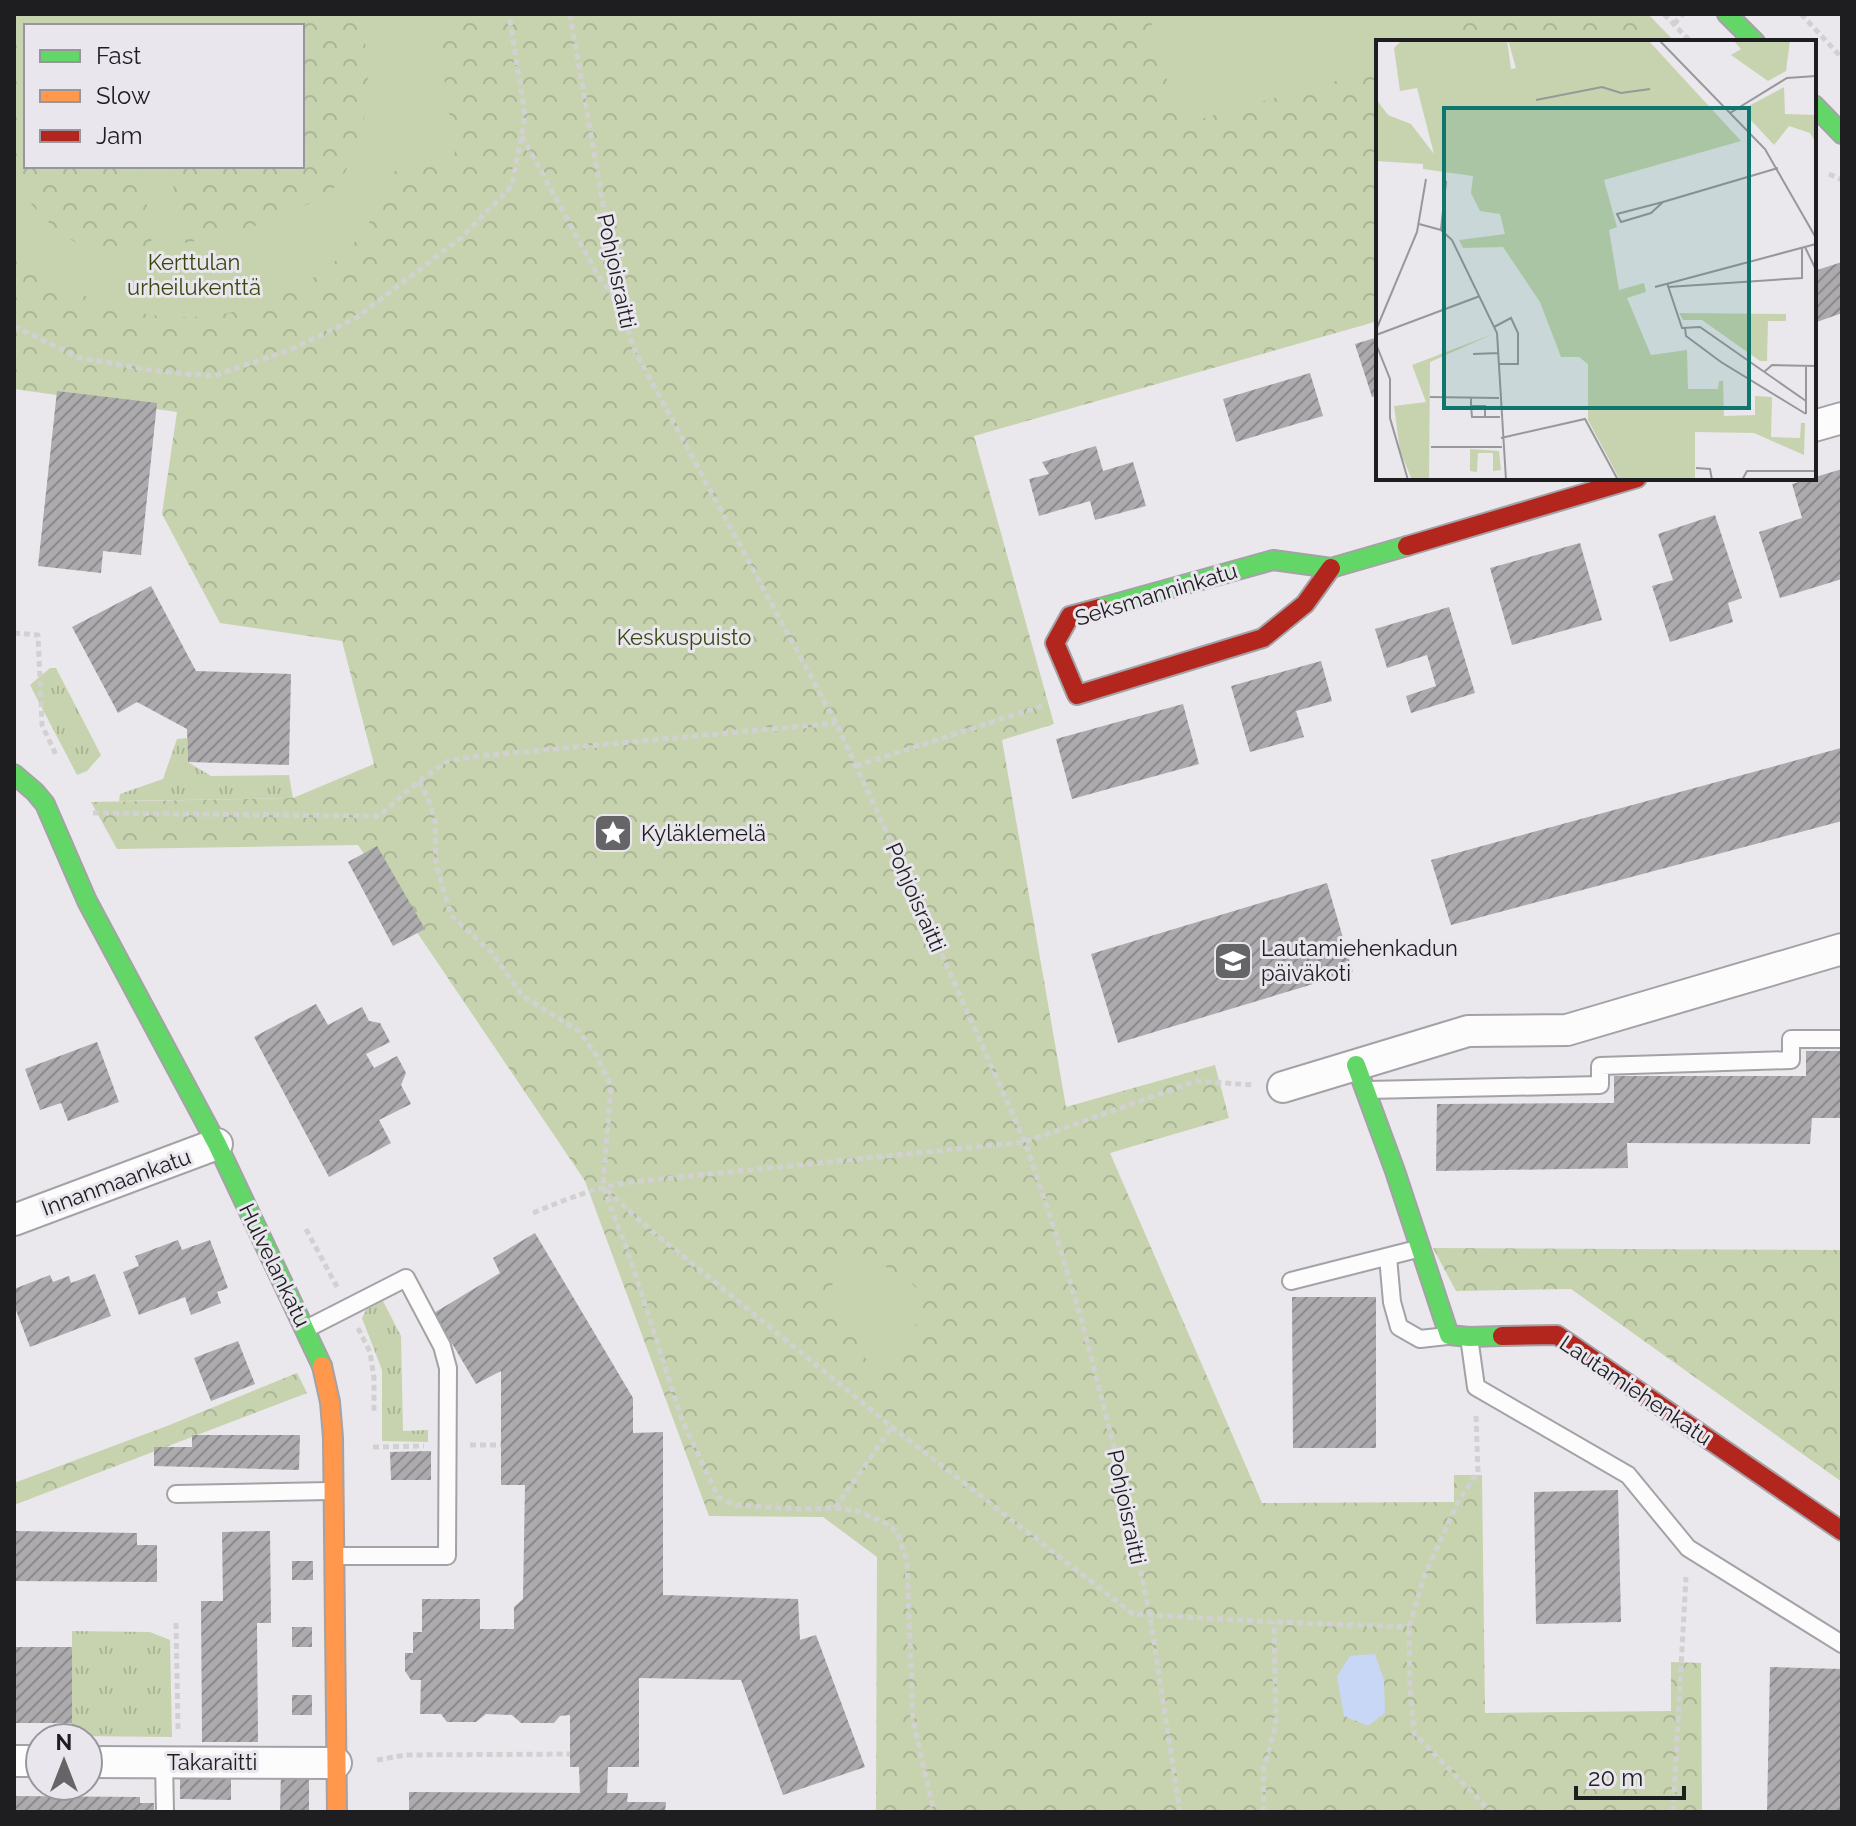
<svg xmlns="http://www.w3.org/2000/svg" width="1856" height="1826" viewBox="0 0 1856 1826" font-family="Raleway,sans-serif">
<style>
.grass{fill:url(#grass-tufts)}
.park{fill:url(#park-crowns);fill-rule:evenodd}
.garden{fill:#c6d3ae}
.water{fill:#c7d7f5}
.building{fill:url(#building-hatch)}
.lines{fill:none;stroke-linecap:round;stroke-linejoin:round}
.lane-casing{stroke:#a4a2a6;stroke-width:20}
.street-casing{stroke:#a4a2a6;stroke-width:34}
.fast-casing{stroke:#a4a2a6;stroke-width:22}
.slow-casing{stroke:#a4a2a6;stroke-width:22}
.jam-casing{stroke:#a4a2a6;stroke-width:22}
.path{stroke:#d1d1d2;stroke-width:5;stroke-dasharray:6 4;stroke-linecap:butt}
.lane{stroke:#fcfcfc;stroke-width:16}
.street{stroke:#fcfcfc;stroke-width:30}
.fast{stroke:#63d668;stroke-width:18}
.slow{stroke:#ff974d;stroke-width:18}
.jam{stroke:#b3261e;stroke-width:18}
.labels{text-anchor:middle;stroke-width:6;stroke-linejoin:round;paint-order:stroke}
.park-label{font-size:22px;fill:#38470f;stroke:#e9e6ee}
.street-label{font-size:22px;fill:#1e1d20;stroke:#e9e6ee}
.poi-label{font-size:22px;fill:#1e1d20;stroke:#e9e6ee;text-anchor:start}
.inset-road{fill:none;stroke:#98979a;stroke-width:2}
.view{fill:#0f766e;fill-opacity:0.15;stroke:#0f766e;stroke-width:4}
.inset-edge{fill:none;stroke:#1e1d20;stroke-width:4}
</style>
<defs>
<pattern id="grass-tufts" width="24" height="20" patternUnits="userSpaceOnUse" patternTransform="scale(2)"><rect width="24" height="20" fill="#c6d3ae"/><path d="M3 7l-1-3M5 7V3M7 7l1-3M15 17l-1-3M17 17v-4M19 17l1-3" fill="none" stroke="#aab595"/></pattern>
<pattern id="park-crowns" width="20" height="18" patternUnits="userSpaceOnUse" patternTransform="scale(2)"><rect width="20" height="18" fill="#c6d3ae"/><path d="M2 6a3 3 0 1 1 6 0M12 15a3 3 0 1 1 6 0" fill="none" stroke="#aab595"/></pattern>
<pattern id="building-hatch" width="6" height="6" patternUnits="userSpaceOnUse" patternTransform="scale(2)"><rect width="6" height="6" fill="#acaaad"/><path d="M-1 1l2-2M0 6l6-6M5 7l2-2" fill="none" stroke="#8b8a8c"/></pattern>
</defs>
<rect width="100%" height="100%" fill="#eae8ec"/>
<path class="grass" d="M50,668H56L101,755L87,771L77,775L30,685Z
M187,738L188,762L211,776L289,775L293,798L119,801L120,794L163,779L177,739Z
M383,1301L401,1336L403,1431L428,1430V1442L382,1441V1370L362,1318L366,1310Z
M72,1631L150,1632L170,1640L172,1737L72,1736Z"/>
<path class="park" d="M14,14H1648L1675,42H1378V321L974,436L1054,724L1002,740L1066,1107L1215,1065L1229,1118L1110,1153L1262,1503L1454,1502V1475H1482L1485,1713L1671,1711V1662L1701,1663L1702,1812H876L877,1557L823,1517L709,1516L585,1181L358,845L117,849L91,802L293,798L374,764L342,641L220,623L162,514L177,412L14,389ZM26,26H302V166H26Z
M1433,1248L1842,1250V1482L1571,1289L1456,1291Z
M297,1373L307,1393L14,1505V1483L167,1426Z"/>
<path class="garden" d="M357,14H435L455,153L393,172C382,196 373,223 355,242C262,342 109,341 14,247V181C32,208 58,236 89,249C109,257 133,256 153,253L142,166H169L185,243C231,234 271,224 312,202C319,198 328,195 333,189C362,157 371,97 367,55C366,42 360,27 357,14Z
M1149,14H1449L1457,42H1378V69L1179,125Z
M849,1255C868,1256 917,1278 922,1298C927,1315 915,1324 909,1338C904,1348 904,1359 894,1366C887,1371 879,1369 871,1366L863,1355L864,1337L863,1334L859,1333L845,1335L840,1332C833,1309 829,1283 836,1260Z"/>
<path class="water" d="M1375,1654L1384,1680L1385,1713L1368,1726L1344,1716L1337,1676L1350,1656Z"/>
<path class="building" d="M1842,262V313L1814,323V271Z
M1378,337V395L1372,397L1355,344Z
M1310,373L1323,416L1236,442L1223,399Z
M57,391L157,403L141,555L103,551L101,573L38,566Z
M1096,446L1103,471L1133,462L1146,506L1095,520L1090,501L1039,516L1029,479L1049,474L1042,462Z
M1842,469V579L1780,598L1759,532L1802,518L1792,484Z
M1715,515L1742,598L1728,603L1733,622L1670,642L1652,586L1673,580L1658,534Z
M1580,543L1602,620L1512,645L1490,568Z
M151,586L196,671L291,674L289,765L188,762L187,729L137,702L118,713L72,627Z
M1449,607L1475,693L1411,713L1406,696L1436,686L1427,655L1387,668L1375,629Z
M1321,661L1332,701L1296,711L1304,737L1250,752L1231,686Z
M1183,704L1199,764L1072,799L1056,739Z
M1841,748L1842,821L1451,925L1431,860Z
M377,846L425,929L393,946L348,862Z
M1327,883L1353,972L1118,1043L1091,954Z
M316,1004L328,1025L362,1007L369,1021L380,1023L390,1042L366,1054L374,1068L397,1056L406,1073L401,1085L411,1104L379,1120L391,1143L329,1177L254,1037Z
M97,1042L119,1102L68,1121L61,1103L40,1110L25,1069Z
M1806,1051H1842V1118H1812L1810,1144L1627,1143L1628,1168L1436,1171L1437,1104L1614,1103V1076H1806Z
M535,1233L633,1398V1433L663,1432V1595L798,1599L800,1640L816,1635L865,1767L783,1795L741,1680L639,1678V1767H608L607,1793H628L627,1802H666L665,1812H409V1792L580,1793L579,1767H570V1715L560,1716L554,1723H521L512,1715L486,1714L476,1722H447L441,1714H420L421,1680H411L405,1671V1653H413V1632H422V1599H480V1629H514V1607L523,1599L525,1485H501V1371L476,1384L434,1313L500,1273L493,1258Z
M178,1240L182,1250L210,1240L228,1288L217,1292L221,1303L191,1315L185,1297L139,1315L123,1272L139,1266L135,1256Z
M95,1274L111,1316L30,1347L14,1305V1289L50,1275L53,1282L69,1276L71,1283Z
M1292,1297H1376V1448H1293Z
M238,1341L255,1384L211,1401L194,1358Z
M192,1435H300L299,1470L154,1466V1447H192Z
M431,1451V1480H391L390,1452Z
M1618,1490L1621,1622L1536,1624L1534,1492Z
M14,1531L137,1533V1545H157V1582L14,1581Z
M270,1531L271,1623H257L258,1742H202L201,1601H223L222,1532Z
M292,1561H313V1580H292Z
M292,1627H312V1647H292Z
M14,1647H72V1723H14Z
M1770,1667L1842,1669V1812H1767Z
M292,1695H312V1715H292Z
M180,1772H231V1800L180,1799Z
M281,1772L309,1773V1812H280Z
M14,1796L140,1797V1803H154V1812H14Z"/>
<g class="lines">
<g class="lane-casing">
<path id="lane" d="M1367,1090L1600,1085V1066L1791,1060V1039H1842
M1388,1257L1392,1302L1399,1327L1420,1339L1447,1336
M1291,1281L1417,1249
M308,1328L406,1278L442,1346L448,1368L447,1556H336
M1469,1337L1476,1387L1628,1475L1688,1548L1842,1644
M176,1494L330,1491
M164,1762L165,1812"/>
</g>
<g class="street-casing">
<path id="street" d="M1814,426L1842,418
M1283,1087L1468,1031L1567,1030L1842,949
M14,1220L217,1144
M14,1761H40
M88,1762L336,1763"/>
</g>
<g class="fast-casing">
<path id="fast" d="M1727,14L1755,42
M1814,105L1842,134
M1100,608L1273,560L1331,568L1407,546
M14,774L35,792L45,804L87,901L217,1144L322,1366
M1356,1065L1395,1171L1449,1335L1469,1337L1502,1336"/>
</g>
<g class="slow-casing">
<path id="slow" d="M322,1366L330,1402L333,1438L337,1812"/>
</g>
<g class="jam-casing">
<path id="jam" d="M1407,546L1637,478
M1100,608L1070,616L1055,643L1077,695L1263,638L1305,604L1331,568
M1502,1336L1557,1335L1842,1531"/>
</g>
<path class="path" d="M570,14L621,308L635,351L836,723L907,876L1025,1142L1054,1228L1081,1318L1120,1470L1150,1616L1180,1812
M1664,14L1691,42
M1801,14L1842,58
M1674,24L1683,14
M522,136L597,274L619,304
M1829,174L1842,180
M14,326L77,357L155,371L213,376L290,350L356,318L461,238L512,186L525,116L509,14
M14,633L38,635L42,725L57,757
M856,766L1042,706
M419,781L428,798L435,820L436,864L451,915L492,953L523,996L579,1031L597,1056L611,1086L603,1186L630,1258L682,1420L718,1497L734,1505L800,1509L835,1508L857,1511L884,1522L897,1532L907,1561L913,1720L934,1812
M93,813L379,816L419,781L448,761L479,756L836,723
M607,1190L640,1221L892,1427L1133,1614L1274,1622L1409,1627
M533,1213C567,1199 595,1187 632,1182L1025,1142L1196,1081L1254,1085
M306,1229L337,1287
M358,1328L370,1352L374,1378V1411
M1476,1416L1478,1472L1458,1502L1425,1574L1409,1627L1410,1689L1414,1733L1491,1812
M470,1445H501
M373,1447L424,1446
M835,1508L892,1427
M176,1623L178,1729
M377,1760L405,1755L570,1754
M1263,1812L1264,1768L1276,1724L1274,1622
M1673,1812L1686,1577"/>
<use href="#lane" class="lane"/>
<use href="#street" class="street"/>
<use href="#fast" class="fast"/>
<use href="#slow" class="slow"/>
<use href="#jam" class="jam"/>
</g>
<defs>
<g id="sight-square" transform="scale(2)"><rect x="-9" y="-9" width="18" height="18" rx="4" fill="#656467" stroke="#e9e6ee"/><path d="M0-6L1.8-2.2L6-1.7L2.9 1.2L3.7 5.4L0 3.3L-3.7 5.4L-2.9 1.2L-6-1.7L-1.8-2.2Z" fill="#fff"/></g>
<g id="school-square" transform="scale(2)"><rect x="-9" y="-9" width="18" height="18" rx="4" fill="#656467" stroke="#e9e6ee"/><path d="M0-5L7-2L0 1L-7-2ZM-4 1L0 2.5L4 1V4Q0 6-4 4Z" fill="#fff"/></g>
</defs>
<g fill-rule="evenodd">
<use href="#sight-square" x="613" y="833"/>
<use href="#school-square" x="1233" y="961"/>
</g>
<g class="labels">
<g class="park-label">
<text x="194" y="270">Kerttulan<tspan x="194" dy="25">urheilukenttä</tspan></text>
<text x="684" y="645">Keskuspuisto</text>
</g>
<g class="street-label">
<text transform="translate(617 271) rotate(78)" y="8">Pohjoisraitti</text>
<text transform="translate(1156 594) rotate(-17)" y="8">Seksmanninkatu</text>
<text transform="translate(916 897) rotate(66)" y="8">Pohjoisraitti</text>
<text transform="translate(116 1182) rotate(-20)" y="8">Innanmaankatu</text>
<text transform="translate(275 1265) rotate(64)" y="8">Hulvelankatu</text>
<text transform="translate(1636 1390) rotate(34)" y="8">Lautamiehenkatu</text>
<text transform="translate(1127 1507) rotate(78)" y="8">Pohjoisraitti</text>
<text x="212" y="1770">Takaraitti</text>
</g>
<g class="poi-label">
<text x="641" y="841">Kyläklemelä</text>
<text x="1261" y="956">Lautamiehenkadun<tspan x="1261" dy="25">päiväkoti</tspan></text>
</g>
</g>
<g transform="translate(1376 40)">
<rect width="440" height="440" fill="#eae8ec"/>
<path d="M94,409L123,411L125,430L117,431V413H102L101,432L94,431Z" fill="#c6d3ae"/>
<path d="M26,0H131L135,29L140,28L132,0H272L365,101L228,140L241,187L233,190L243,250L268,243L270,252L251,258L275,315L311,310L312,349H342L343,341H347L348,376L379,375V356L396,357L395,397L424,398L425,383H429L428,415L378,393L319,392V440H244L212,380V324L203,317H185L164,262L127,207L87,208L83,200L129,194L124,174L104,171L95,153L97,136L47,129V124L0,121V59L12,75L35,84L58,114L41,48L24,51L18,8ZM357,0H414L410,31L392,41L355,15L365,9ZM408,47L409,74L440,75V103L434,93L413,86L398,105L371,76V67ZM303,273L410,274V281H392L391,321H384L326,280H307ZM117,294L54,322L53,440H36L24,411L18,366L50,362L36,325Z" fill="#c6d3ae"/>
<path d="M34,0H77L46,8V15L68,93L88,110L93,109L91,93L99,108L122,100L127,92L128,77L107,0H120L143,93L108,119L90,120L74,112L54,78ZM167,0H232L243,38L183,55ZM298,46L308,76L262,89L254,59Z" fill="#c6d3ae"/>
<path class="inset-road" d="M283,0L389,109L440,198M160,60L226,47L245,53L274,49M354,73L411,38L440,36M287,162L241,174L245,182L275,173L287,162L402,128M43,184L65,190L76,200L121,293L130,440M65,190L70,141M429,207L440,230M291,243L306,288L324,287L430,361M279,247L440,204M292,247L426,238V208M118,287L135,278L142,293V324H123M309,288L310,296L345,322L430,374M0,290L41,192L50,139M0,295L104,256M0,304L14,339V378L32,440M97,314L123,313M430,327V374M388,332L396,325L440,326M54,357L123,358M95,358V366H109V377H124M95,366L96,377H109M125,398L209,379L242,440M55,407H126M320,428L334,429L336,440M366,440L371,431H440"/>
<path class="view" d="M68,68H373V368H68Z"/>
<rect width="440" height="440" class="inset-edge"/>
</g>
<rect width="1856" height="1826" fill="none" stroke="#1e1d20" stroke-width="32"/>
<rect x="24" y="24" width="280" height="144" fill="#e9e6ee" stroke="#98969c" stroke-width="2"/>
<rect x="40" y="50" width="40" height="12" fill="#63d668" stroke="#98969c" stroke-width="2"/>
<text x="96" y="64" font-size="24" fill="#1e1d20">Fast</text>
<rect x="40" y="90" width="40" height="12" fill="#ff974d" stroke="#98969c" stroke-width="2"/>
<text x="96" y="104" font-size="24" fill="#1e1d20">Slow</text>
<rect x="40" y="130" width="40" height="12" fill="#b3261e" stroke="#98969c" stroke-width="2"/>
<text x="96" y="144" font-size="24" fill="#1e1d20">Jam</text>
<g transform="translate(64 1762)"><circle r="38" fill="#e9e6ee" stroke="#98969c" stroke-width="2"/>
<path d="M0-6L14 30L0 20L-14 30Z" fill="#656467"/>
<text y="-12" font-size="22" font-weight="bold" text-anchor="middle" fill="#1e1d20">N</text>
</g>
<path d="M1576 1786v12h108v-12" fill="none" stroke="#1e1d20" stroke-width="4"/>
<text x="1588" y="1786" font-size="24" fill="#1e1d20" stroke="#e9e6ee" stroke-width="6" paint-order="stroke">20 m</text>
</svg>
